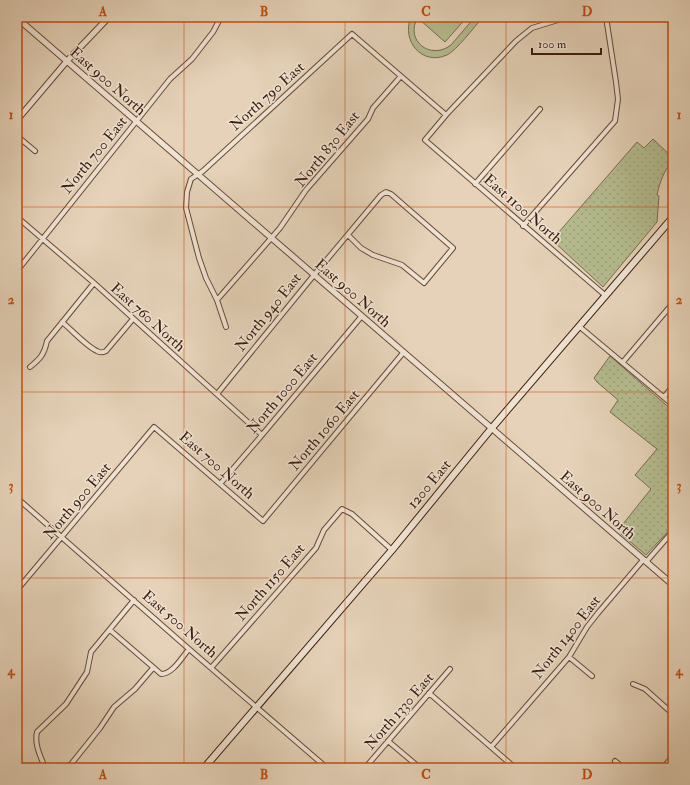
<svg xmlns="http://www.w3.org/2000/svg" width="690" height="785" viewBox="0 0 690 785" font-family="'IM FELL Double Pica',serif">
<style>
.grass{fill:url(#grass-dots);stroke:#786c50}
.pitch{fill:#b4bc8f;stroke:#786c50}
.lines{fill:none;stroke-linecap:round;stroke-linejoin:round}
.minor-casing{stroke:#664a3a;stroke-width:6}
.tertiary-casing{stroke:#664a3a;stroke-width:7}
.secondary-casing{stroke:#3b1c10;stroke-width:8}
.minor{stroke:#eee2d1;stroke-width:4}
.tertiary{stroke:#eee2d1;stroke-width:5}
.secondary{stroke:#eee2d1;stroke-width:6}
.grid{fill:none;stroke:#c54d0d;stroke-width:1;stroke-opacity:0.55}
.labels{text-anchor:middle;stroke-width:3;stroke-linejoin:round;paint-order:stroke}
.street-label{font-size:15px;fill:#3b1c10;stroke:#eee2d1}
.neatline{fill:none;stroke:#c54d0d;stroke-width:1.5}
.grid-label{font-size:13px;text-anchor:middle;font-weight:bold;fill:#c54d0d}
</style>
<defs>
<pattern id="grass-dots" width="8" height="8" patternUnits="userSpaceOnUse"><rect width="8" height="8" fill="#b4bc8f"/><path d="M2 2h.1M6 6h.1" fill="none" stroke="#9ca17a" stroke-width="1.8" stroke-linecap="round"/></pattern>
</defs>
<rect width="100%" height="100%" fill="#e5d2b8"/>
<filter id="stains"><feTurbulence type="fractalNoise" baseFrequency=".005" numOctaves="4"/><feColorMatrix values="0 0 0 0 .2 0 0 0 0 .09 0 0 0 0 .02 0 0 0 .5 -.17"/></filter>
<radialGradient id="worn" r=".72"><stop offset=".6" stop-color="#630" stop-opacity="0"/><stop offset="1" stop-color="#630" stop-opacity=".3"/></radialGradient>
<path class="grass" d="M653,139L673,158V160C664,171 660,181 657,195L659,196L657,222L603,287L552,240L637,142L644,148Z
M610,356L673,411V526L646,555L621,534L622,532L619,529L651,489L635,475L657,449L610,412L618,400L597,382L594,378Z"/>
<path class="pitch" d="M411,17H418C404,40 430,61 451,45L475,17H483C474,27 457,50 447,55C422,66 401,41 411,17Z
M422,17H467L445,42L420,20Z"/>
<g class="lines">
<g class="minor-casing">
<path id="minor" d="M562,17L558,20L532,28L516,41L446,115L425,140L606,296
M17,136L35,151
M475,184L540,109
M17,217L94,283L262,435
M523,226L615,121L618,99L616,82L606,17
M17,271L170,79L192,59L213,32L221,17
M217,300L280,228L306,190L368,119L373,108L401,76
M62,322C72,330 86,346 97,351C100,353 102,353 106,351L133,319
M226,327L217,300L206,278L199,258L186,208L187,192L191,179L203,171L352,34L446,115
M580,327L673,405
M623,362L673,303
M30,367C40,359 44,355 47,341L94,283
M217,394L314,275L381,195L386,192L391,194L453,248L424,283L402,265L373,255L361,248L348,235
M664,397L673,386
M220,484L262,435L361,317
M17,498L189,649L327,768
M646,562L673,531
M17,590L154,427L263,521L403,353
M110,630L161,674C173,674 182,657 189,649
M569,657L592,676
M211,668L316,548L324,530L342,509L352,514L392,550
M633,684L645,689L673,714
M429,693L514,767
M388,741L420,768
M491,747L569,657L587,627L598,613L643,560
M615,761L624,768
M45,768C41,757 34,745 37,732L66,704L87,672L91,652L134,600
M68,768L100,728L114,707L135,689L153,668
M365,768L450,669
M503,768L508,762
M663,768L673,756"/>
</g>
<g class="tertiary-casing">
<path id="tertiary" d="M17,18L673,585
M17,120L67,61L109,17"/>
</g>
<g class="secondary-casing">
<path id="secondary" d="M204,768L392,550L491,429L673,217"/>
</g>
<use href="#minor" class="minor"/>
<use href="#tertiary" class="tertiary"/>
<use href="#secondary" class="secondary"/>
</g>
<path class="grid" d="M184,17V768M345,17V768M506,17V768M17,207H673M17,392H673M17,578H673"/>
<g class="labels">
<g class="street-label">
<text transform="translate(108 81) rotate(41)" y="5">East 900 North</text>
<text transform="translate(267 96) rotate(-42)" y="5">North 790 East</text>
<text transform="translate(327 149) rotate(-51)" y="5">North 830 East</text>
<text transform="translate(94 155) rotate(-51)" y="5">North 700 East</text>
<text transform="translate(523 209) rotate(41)" y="5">East 1100 North</text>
<text transform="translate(353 293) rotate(41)" y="5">East 900 North</text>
<text transform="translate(268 312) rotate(-51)" y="5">North 940 East</text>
<text transform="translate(148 317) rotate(42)" y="5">East 760 North</text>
<text transform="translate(282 393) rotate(-50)" y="5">North 1000 East</text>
<text transform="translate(324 430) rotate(-50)" y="5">North 1060 East</text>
<text transform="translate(217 465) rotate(41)" y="5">East 700 North</text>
<text transform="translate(429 484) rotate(-50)" y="5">1200 East</text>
<text transform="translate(77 501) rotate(-50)" y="5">North 900 East</text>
<text transform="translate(598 505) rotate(41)" y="5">East 900 North</text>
<text transform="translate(270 582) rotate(-49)" y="5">North 1150 East</text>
<text transform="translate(180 624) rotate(41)" y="5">East 500 North</text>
<text transform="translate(566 637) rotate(-52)" y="5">North 1400 East</text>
<text transform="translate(399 711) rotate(-49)" y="5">North 1330 East</text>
</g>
</g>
<rect width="690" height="785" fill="none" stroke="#e5d2b8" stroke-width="44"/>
<path d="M532 48v6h69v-6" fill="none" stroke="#3b1c10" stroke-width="2"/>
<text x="538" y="48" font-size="12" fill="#3b1c10" stroke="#eee2d1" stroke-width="3" paint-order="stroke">100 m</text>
<rect x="22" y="22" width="646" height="741" class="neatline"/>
<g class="grid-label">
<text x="103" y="16">A</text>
<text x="264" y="16">B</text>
<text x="426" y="16">C</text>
<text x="587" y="16">D</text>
<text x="11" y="119">1</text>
<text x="679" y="119">1</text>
<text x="11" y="304">2</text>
<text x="679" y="304">2</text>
<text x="11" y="490">3</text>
<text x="679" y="490">3</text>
<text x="11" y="675">4</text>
<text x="679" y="675">4</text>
<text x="103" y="779">A</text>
<text x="264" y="779">B</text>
<text x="426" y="779">C</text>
<text x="587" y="779">D</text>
</g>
<rect width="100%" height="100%" filter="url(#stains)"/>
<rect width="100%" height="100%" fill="url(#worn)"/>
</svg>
